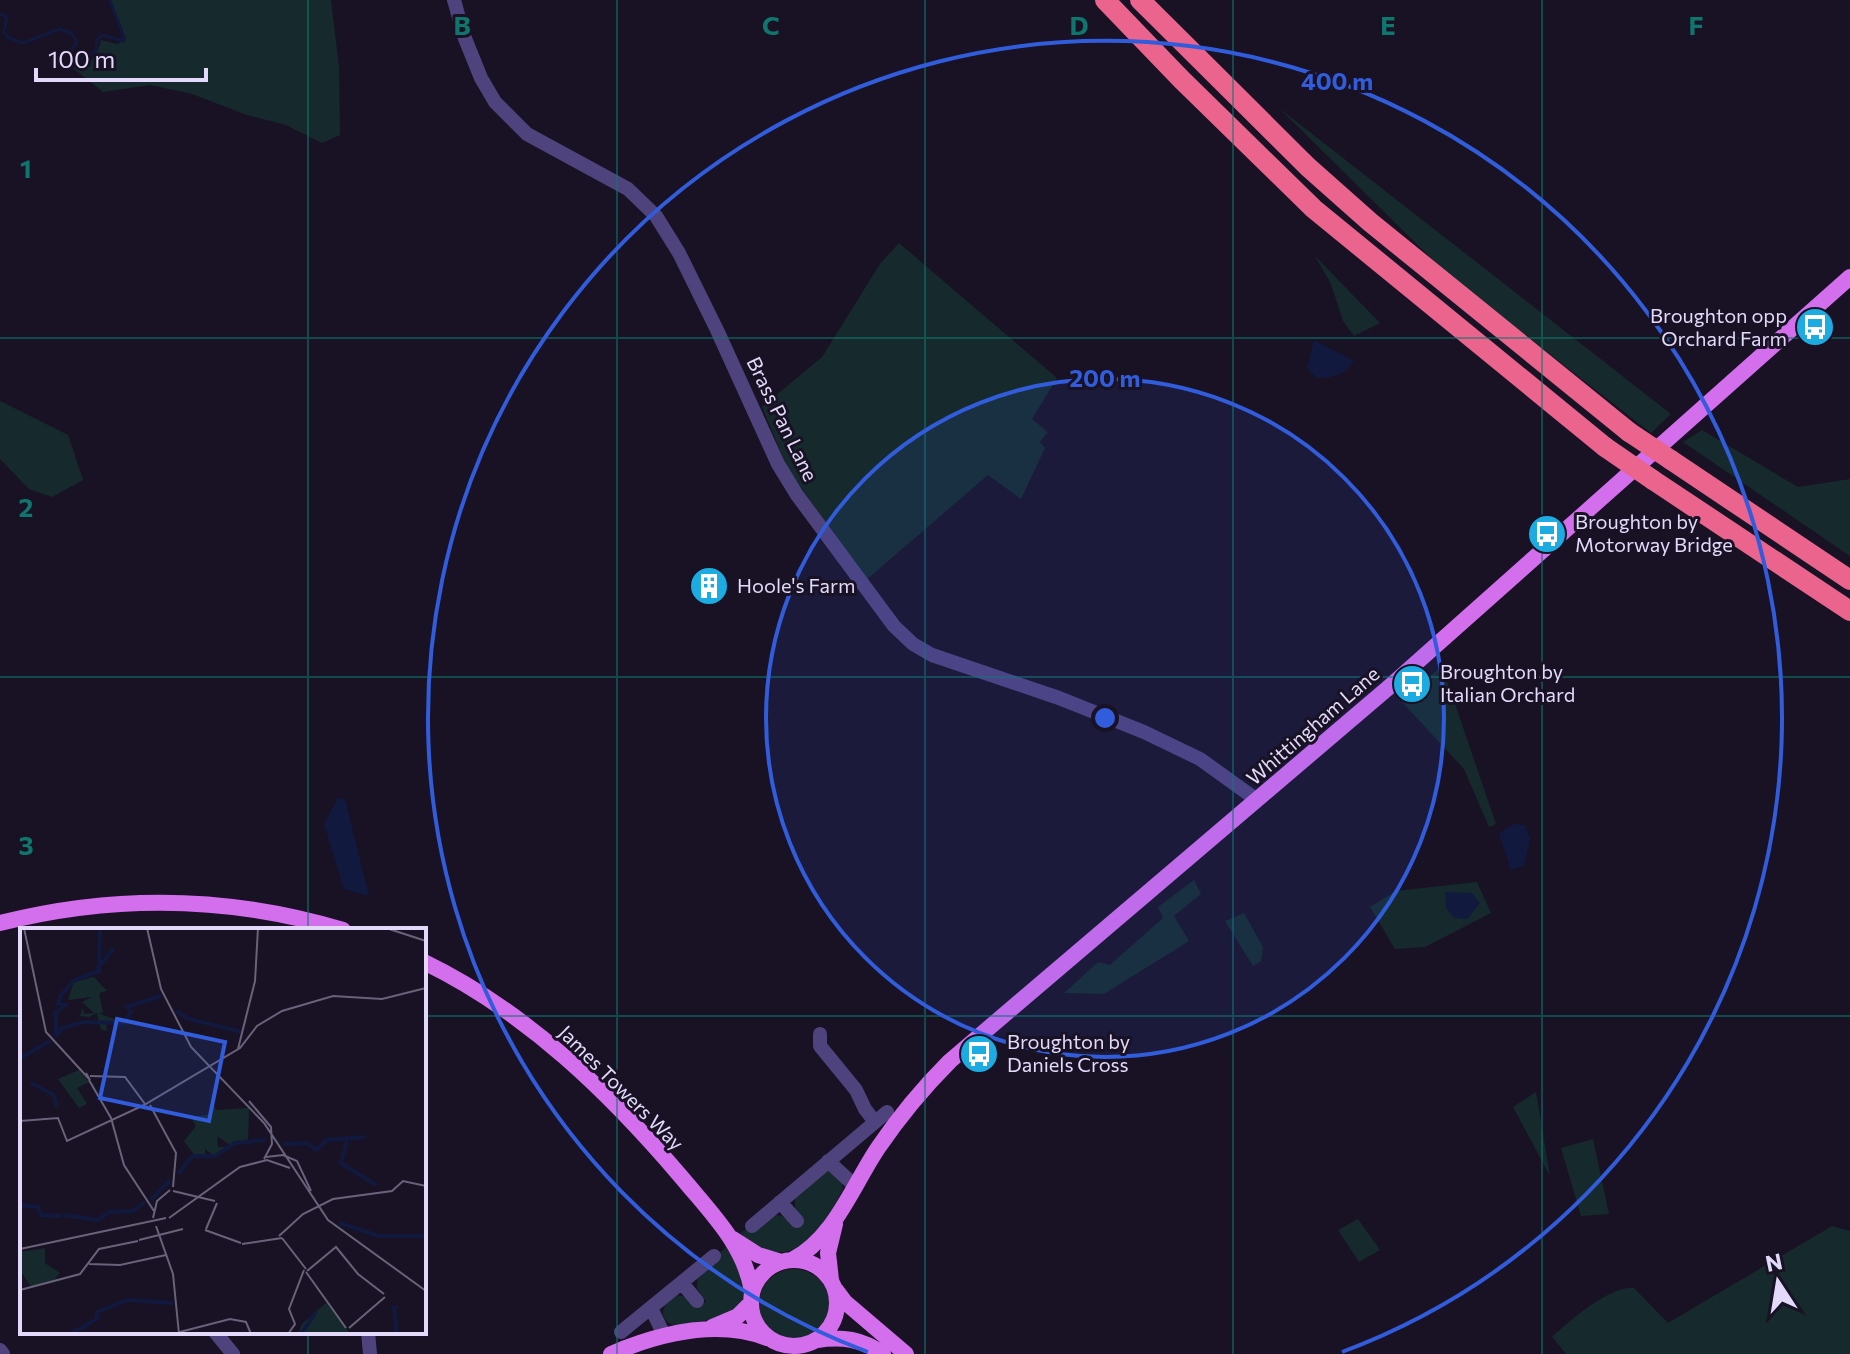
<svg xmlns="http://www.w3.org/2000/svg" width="1850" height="1354" viewBox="0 0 1850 1354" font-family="Commissioner,sans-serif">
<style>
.green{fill:#162a2d}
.water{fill:#11193e}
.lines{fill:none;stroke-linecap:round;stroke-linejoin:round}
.stream{stroke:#11193e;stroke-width:3}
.minor{stroke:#4f437d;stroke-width:14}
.major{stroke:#d36eed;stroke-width:16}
.highway{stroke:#eb648d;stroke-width:20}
.highway-bridge{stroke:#eb648d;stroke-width:20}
.grid{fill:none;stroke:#0f766e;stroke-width:2;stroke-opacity:0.55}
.ring{fill:none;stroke:#315cdb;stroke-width:4}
.labels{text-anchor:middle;stroke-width:6;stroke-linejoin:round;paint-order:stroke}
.poi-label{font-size:20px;fill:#e3d9fa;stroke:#181224;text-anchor:start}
.street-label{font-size:20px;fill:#e3d9fa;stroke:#181224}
.inset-river{fill:none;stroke:#11193e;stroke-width:4}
.inset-road{fill:none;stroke:#69627a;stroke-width:2}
.view{fill:#315cdb;fill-opacity:0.15;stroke:#315cdb;stroke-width:4}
.inset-edge{fill:none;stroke:#e3d9fa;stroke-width:4}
.grid-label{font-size:26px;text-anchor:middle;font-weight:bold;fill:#0f766e;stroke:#181224;stroke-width:6;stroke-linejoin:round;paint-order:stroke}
.centre{fill:#315cdb;stroke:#181224;stroke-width:4}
.ring-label{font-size:24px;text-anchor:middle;font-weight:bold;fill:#315cdb;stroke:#181224;stroke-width:6;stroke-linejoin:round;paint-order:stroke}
</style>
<rect width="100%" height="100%" fill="#181224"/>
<path class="green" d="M111,0H331L339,67L340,135L322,143L286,125L247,115L192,94L150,85L103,92L73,68C90,63 97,58 101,40L117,44L126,39Z
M1279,108L1671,414L1651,433L1447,274Z
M899,243L1057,378L1032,419L1048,432L1040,442L1045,448L1021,499L988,475L865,581L787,467L762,407L822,357L880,264Z
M1315,256L1380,323L1354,336L1343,321L1331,284Z
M0,401L68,435L83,480L52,497L29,489L0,459Z
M1702,430L1798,487L1850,479V556L1683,442Z
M1442,666L1496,824L1489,827L1464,769L1401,701Z
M1194,880L1201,894L1174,916L1189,941L1104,994L1064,993L1098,962L1110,965L1163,918L1158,907Z
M1477,882L1491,913L1425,947L1395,949L1370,907L1396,891Z
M1244,913L1263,947L1261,961L1253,966L1225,921Z
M1536,1092L1550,1176L1513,1107Z
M1593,1139L1609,1214L1581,1216L1561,1148Z
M828,1171L841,1180L843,1189C820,1234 790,1279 740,1233L773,1214L784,1217L795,1226V1198L821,1173Z
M1358,1219L1380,1250L1359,1262L1338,1230Z
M1832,1226L1850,1231V1354H1566L1552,1337C1569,1321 1611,1285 1634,1288L1668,1323Z
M726,1247C740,1264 748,1284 741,1306L718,1318L675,1326C655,1318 663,1304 676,1295L688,1297L696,1308L706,1302L697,1288L698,1274Z
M759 1304a35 35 0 1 1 70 0a35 35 0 1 1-70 0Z"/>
<path class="water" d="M1314,340L1354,361C1345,375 1332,378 1316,378L1307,368Z
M338,798L345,799L369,896L344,889L324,824Z
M1513,824L1525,825L1530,839L1524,866L1511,870L1499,833Z
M1445,892L1472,893L1480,903L1467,919L1454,918L1446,908Z"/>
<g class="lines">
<path class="stream" d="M0,14L7,17L4,32L7,37L23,43L59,29L71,33L77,42L68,54L77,61L96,51L97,40L102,35L124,41C124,32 113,11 110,0"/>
<path class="minor" d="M454,0L464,36L481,78L495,102L527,134L628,189L656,216L679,253L717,330L778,464L797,495L894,626L913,644L932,655L1059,698L1144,732L1200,759L1257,800
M820,1034V1046L856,1090L865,1109L875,1122
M828,1161L855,1186
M780,1202L797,1221
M752,1226L887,1112
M682,1283L697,1301
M651,1308L664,1335
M215,1332L233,1354
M368,1332L370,1354
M621,1332L714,1256
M0,1350L3,1354"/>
<path class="major" d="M0,923C115,894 230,896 343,930
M424,962C527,1012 610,1093 683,1179C712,1214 744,1245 752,1291
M733,1239L758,1255L781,1262
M751 1303a43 43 0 1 1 86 0a43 43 0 1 1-86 0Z
M792,1260C834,1239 853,1185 878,1148C899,1117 923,1088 950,1061L1388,688L1850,277
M831,1280L828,1253L835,1224
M836,1290L845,1302L906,1354
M712,1327L738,1316L750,1304
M817,1340C842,1336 862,1339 883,1354
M611,1354C658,1334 717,1319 767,1338"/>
<path class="highway" d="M1105,0L1181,79L1314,209L1605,447
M1140,0L1308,167L1370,222L1629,432
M1671,460L1850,580
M1653,480L1850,611"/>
<path class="highway-bridge" d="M1629,432L1671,460
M1605,447L1653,480"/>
</g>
<path class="grid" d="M308,0V930M617,0V1354M925,0V1354M1233,0V1354M1542,0V1354M0,338H1850M0,677H1850M0,1016H22M424,1016H1850M308,1332V1354"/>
<circle cx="1105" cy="718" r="339" fill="#315cdb" fill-opacity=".12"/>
<g class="ring">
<circle cx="1105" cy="718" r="339"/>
<path d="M868 1352A677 677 0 1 1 1342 1352"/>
</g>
<defs>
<g id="bus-disc" transform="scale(2)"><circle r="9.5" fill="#1dace2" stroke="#181224"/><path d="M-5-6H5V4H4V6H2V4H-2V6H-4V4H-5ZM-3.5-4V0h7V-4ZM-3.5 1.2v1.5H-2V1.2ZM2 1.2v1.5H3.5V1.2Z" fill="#fff"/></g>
<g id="building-disc" transform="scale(2)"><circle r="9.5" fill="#1dace2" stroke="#181224"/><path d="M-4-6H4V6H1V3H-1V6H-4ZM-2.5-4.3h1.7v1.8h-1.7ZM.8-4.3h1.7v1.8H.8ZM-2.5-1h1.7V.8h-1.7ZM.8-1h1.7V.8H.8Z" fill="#fff"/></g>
</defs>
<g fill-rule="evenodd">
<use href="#bus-disc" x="1815" y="327"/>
<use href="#bus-disc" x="1547" y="534"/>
<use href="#building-disc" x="709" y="586"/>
<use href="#bus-disc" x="1412" y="684"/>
<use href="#bus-disc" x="979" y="1054"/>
</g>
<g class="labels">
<g class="poi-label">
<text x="1787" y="323" text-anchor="end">Broughton opp<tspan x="1787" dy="23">Orchard Farm</tspan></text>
<text x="1575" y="529">Broughton by<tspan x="1575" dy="23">Motorway Bridge</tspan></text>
<text x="737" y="593">Hoole's Farm</text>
<text x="1440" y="679">Broughton by<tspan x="1440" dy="23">Italian Orchard</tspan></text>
<text x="1007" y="1049">Broughton by<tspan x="1007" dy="23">Daniels Cross</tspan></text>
</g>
<g class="street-label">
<text transform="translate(782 419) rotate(64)" y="7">Brass Pan Lane</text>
<text transform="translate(1313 726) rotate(-41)" y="7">Whittingham Lane</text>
<text transform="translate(621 1088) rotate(45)" y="7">James Towers Way</text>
</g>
</g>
<g transform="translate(20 928)">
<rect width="406" height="406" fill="#181224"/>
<path d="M74,49L87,63L79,65L83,85H78L96,92L86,97L87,103L81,102L77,85L69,89L60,88L63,79L64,86L74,85L62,74L72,69L48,72L54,54ZM59,142L69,154L57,160L67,176L59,180L38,151ZM193,175L196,182L229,180L228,211L210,217L197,208L198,219H208L195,228L185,221V227L176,229L164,213L176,198L171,189L191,186ZM25,320V335L40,345L32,354L11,359L0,342V324ZM306,375L331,406H278L282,396Z" fill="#162a2d"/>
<path class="inset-river" d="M77,41L94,20M156,83L169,91L222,104M36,107V84L45,77L38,76L41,67L55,52L79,43L80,0M35,109L42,100L64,94L104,95L111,84L107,79L141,68M0,130L30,113M11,155L34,167L37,179M327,212L321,235L356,257M263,216L287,215L296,222L307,212L345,209M158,246L172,228H195L215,215L245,212M131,272L150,252M0,277L18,279L21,287L41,288M43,287L78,292L89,284L113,283L125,274M319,295L359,308H406M50,406L77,391V384L107,372L153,375M281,406L296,384M377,406L374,380L378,378"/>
<path class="inset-road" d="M4,0L26,104L70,152L66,145M127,0L141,61L171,119L244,195L308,292L406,363M366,0L406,13M218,121L235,53L238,0M70,148L105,149L125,176M69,152L91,190L104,237L134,283M229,173L251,199L252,216L244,231M130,177L156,225L153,259M0,193L38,190L47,213L124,177L220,120L237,98L262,83L313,68L362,71L406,60M246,229L263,227L277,233L291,263M153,263L195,273M133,290L137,273L150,262M149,290L220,239L247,232L270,240M136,298L153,346L159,406M186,301L197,275M185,302L221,315M259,308L283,286L313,271L372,263L383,253L406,258M262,310L286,341M119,312L163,301M222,316L262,310M0,321L146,290M69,336L100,337L146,327M287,343L316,319L338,346L364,366M286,344L326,400M0,362L60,346L79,321L118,313M329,400L365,369M152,406L210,391L226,394L231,406M268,406L275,396L269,381L284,342"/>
<path class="view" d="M97,91L205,114L189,193L80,170Z"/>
<rect width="406" height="406" class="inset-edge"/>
</g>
<g class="grid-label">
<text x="462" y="35">B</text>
<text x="771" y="35">C</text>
<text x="1079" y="35">D</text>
<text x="1388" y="35">E</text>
<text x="1696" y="35">F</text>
<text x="26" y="178">1</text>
<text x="26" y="517">2</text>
<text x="26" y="855">3</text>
</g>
<circle cx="1105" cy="718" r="12" class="centre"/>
<g class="ring-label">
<text x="1337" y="90">400 m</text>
<text x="1105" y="387">200 m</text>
</g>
<g transform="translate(1778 1282) rotate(348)" stroke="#181224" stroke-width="6" paint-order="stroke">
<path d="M0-6L14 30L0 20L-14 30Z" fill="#e3d9fa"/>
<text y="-12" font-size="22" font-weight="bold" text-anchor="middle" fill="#e3d9fa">N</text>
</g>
<path d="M36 68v12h170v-12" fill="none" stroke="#e3d9fa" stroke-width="4"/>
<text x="48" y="68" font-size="24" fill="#e3d9fa" stroke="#181224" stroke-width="6" paint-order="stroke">100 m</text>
</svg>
